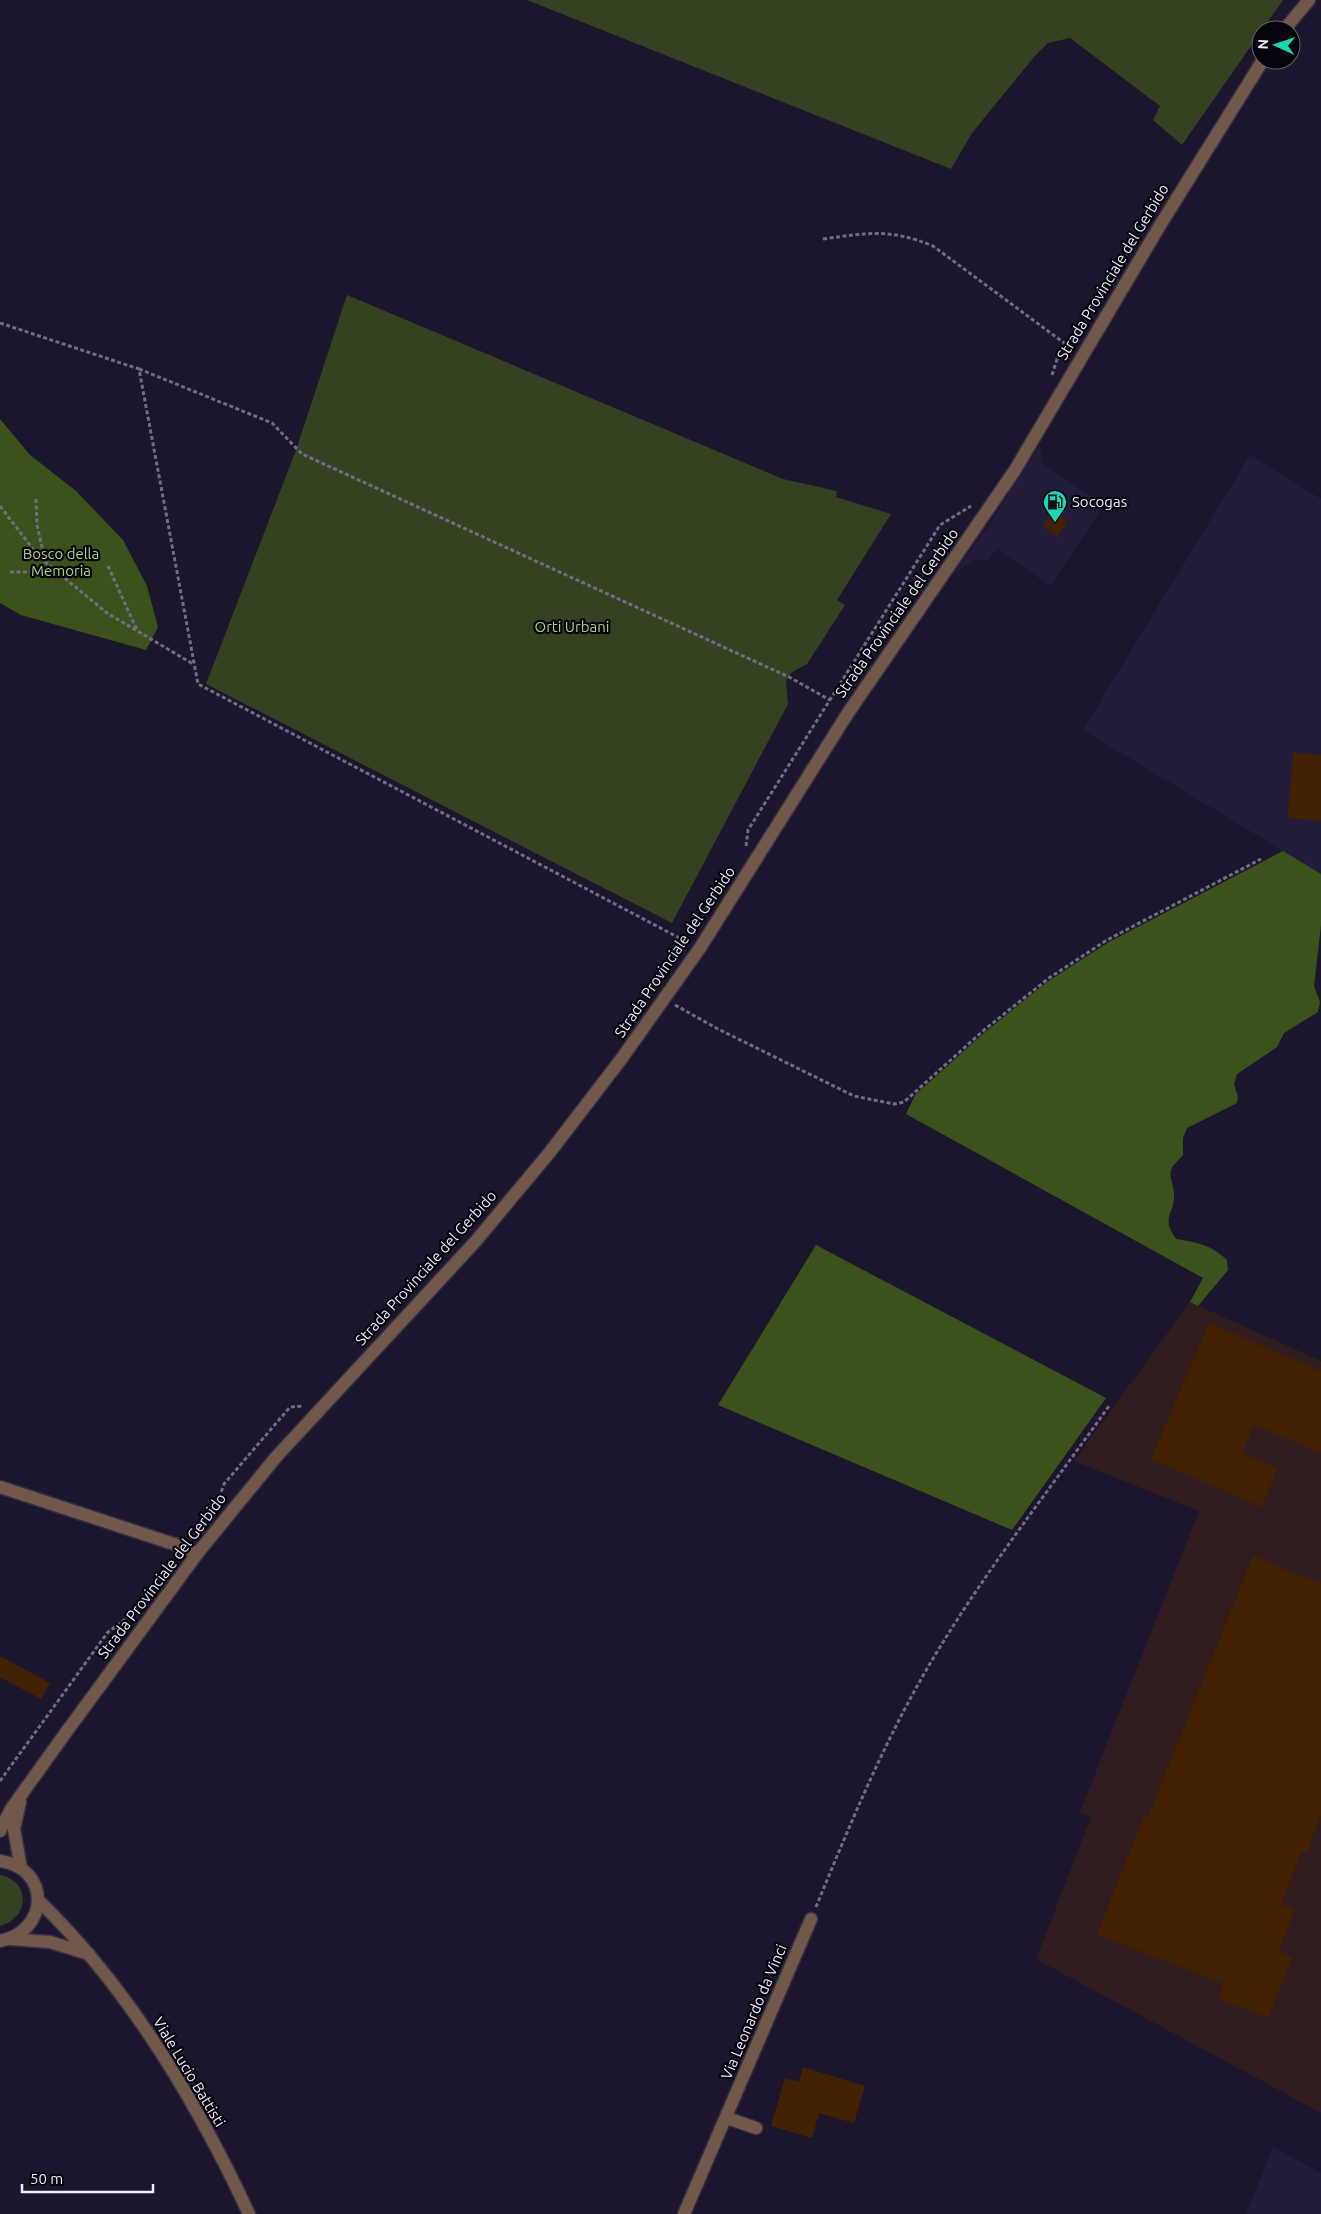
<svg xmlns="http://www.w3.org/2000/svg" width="1321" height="2214" viewBox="0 0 1321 2214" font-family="Ubuntu,sans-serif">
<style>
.built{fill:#231c39}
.industrial{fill:#2e1c1f}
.green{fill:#344221}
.forest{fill:#3c521b}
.building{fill:#412100}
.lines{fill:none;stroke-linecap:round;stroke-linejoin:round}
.minor-casing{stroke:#353046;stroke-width:15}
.tertiary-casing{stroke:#353046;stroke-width:15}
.path{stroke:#716c81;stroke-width:3;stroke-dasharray:4 2.5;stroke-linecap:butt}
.minor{stroke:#70594a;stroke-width:12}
.tertiary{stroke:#70594a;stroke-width:12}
.labels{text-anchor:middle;stroke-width:4.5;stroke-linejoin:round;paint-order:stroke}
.street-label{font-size:15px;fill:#eeebfc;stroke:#06050d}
.poi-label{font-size:15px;fill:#eeebfc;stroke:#06050d;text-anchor:start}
.park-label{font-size:15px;fill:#acd07f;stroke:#06050d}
</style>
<rect width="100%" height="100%" fill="#1c162d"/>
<path class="built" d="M1040,445L1042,464L1104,505L1050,586L997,548L988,560H974L953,574L987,528Z
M1250,455L1321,499V874L1083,730Z
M1273,2147L1321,2173V2214H1246Z"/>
<path class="industrial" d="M1190,1302L1321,1361V2113L1036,1959L1091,1817L1080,1812L1199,1511L1074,1461Z"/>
<path class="green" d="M527,0H1283L1182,145L1153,120L1160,106L1070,38L1048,43L1034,57L972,133L951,169Z
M347,295L783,479L837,491L836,497L891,514L837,600L845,605L807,664L792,672L786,681L788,704L672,923L206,684L296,450Z
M0,1875C31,1881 30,1918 0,1926Z"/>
<path class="forest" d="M0,419L30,455L76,491L123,540L147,586L158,627L146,650L21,615L0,603Z
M1283,851L1321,874V925L1314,986L1320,1002L1318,1012L1284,1033L1277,1047L1237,1074L1234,1084L1238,1097L1237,1103L1187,1128L1183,1138V1155C1179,1160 1173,1164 1171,1170C1169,1177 1174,1186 1174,1194C1175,1215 1160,1216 1176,1239C1196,1242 1212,1245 1227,1260L1228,1270L1198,1306L1190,1302L1203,1278L906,1114L915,1095L984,1033L1047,982L1109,942Z
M816,1245L1106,1398L1012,1530L718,1405Z"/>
<path class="building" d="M1054,511L1068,522L1057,537L1043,526Z
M1293,753L1321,755V821L1288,818Z
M1209,1323L1321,1371V1453L1254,1425L1242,1453L1278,1468L1262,1507L1151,1459Z
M1253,1556L1321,1584V1815L1306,1853L1301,1852L1281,1904L1295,1909L1278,1952L1292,1958L1268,2018L1218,1998L1224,1984L1097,1934L1144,1816L1148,1817Z
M0,1656L50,1683L41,1699L0,1677Z
M803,2067L865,2086L854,2123L819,2113L812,2138L771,2126L785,2078L799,2082Z"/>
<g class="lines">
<g class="minor-casing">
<path id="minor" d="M0,1487L183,1547L197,1554
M727,2118L756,2128
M684,2214L811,1919"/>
</g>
<g class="tertiary-casing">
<path id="tertiary" d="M1284,30L1309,0
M20,1802L14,1829L21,1868
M0,1831L11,1809L67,1731L197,1554L236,1506L277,1456L475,1242L550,1152L622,1058L700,948L848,713L1015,470L1159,227L1263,60
M0,1861C51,1868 50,1931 0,1941
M38,1900C129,1988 196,2100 249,2214
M11,1939L50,1942L89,1954"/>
</g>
<path class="path" d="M1254,48L1261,38
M823,239C868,233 889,228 933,246L1071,348
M0,323L139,369L198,684L687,942
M139,369L272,423L302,454L789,677L830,700
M1052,375L1060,350L1074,337
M36,499L37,525L45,561
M0,506L39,557L107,613L193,664
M108,566L137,630
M10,572H42L61,577
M746,846L748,830L940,525L971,506
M675,1005L718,1029L854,1096L894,1104L904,1102L984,1030L1049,978L1107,940L1261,859
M217,1504L224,1484L290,1407L303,1406
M0,1781L108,1632L127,1618L147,1594
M816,1907C846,1834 877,1759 915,1690C970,1590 1043,1499 1109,1406"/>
<use href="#minor" class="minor"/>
<use href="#tertiary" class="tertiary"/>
</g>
<defs>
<g id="fuel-pin" transform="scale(1.25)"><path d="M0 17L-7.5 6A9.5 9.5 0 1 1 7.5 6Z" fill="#1ed5b1" stroke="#06050d"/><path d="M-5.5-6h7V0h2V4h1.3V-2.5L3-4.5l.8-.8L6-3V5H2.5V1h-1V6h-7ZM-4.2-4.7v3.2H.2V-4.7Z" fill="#111"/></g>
</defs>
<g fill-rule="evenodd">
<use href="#fuel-pin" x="1055" y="502"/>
</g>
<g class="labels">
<g class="street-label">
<text transform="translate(1113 272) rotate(-59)" y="5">Strada Provinciale del Gerbido</text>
<text transform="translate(897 613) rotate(-55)" y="5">Strada Provinciale del Gerbido</text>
<text transform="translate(675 952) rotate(-56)" y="5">Strada Provinciale del Gerbido</text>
<text transform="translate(426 1268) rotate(-48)" y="5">Strada Provinciale del Gerbido</text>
<text transform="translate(162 1576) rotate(-53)" y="5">Strada Provinciale del Gerbido</text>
<text transform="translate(754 2012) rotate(-67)" y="5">Via Leonardo da Vinci</text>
<text transform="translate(189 2072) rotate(59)" y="5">Viale Lucio Battisti</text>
</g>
<g class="poi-label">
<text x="1072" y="507">Socogas</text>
</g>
<g class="park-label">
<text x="61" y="559">Bosco della<tspan x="61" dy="17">Memoria</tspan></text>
<text x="572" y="632">Orti Urbani</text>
</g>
</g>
<g transform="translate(1276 45) rotate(273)"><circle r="24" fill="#06050d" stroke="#63616d"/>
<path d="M0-4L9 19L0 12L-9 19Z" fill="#1ed5b1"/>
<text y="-8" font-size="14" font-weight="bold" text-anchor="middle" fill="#eeebfc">N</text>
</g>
<path d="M22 2184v8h131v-8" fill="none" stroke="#eeebfc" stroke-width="2.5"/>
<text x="30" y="2184" font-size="15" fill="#eeebfc" stroke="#06050d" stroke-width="4" paint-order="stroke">50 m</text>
</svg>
